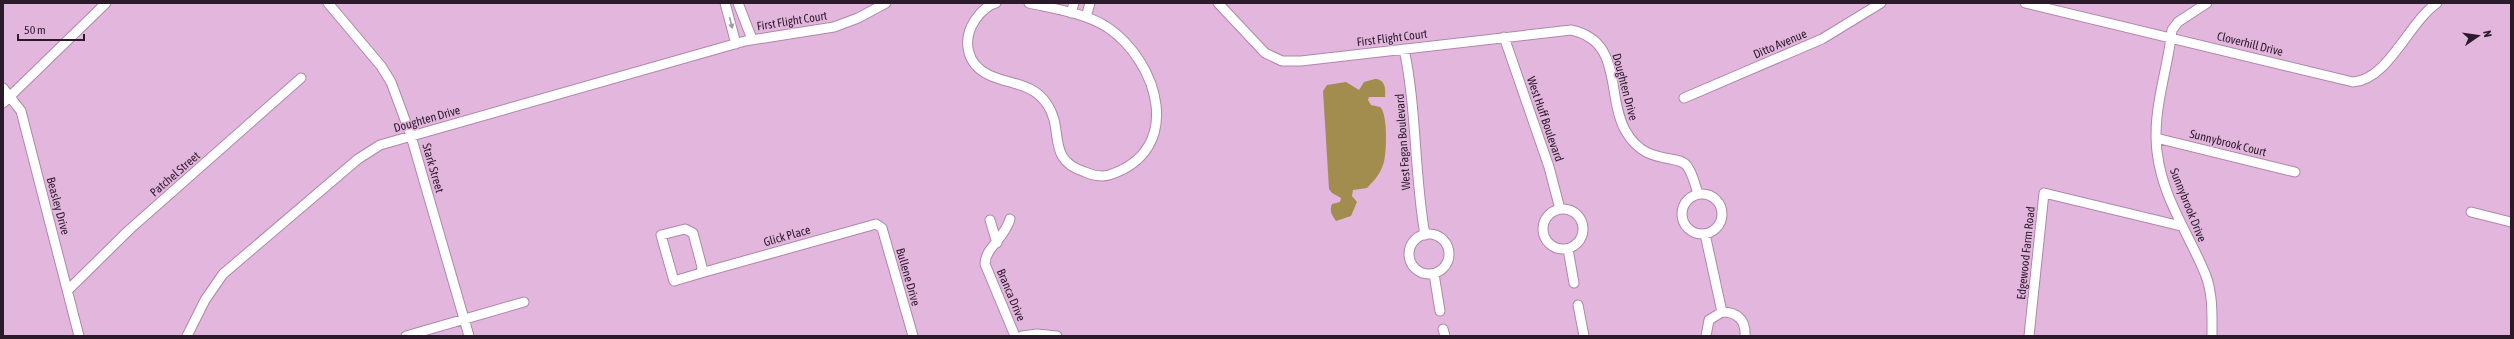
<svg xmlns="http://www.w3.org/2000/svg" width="2514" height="339" viewBox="0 0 2514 339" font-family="'Asap Condensed',sans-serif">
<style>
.water{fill:#a38d4e}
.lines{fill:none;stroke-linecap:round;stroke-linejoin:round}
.minor-casing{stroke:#b086ab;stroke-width:11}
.minor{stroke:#fff;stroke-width:9}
.oneway{fill:#a0989f}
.labels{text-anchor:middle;stroke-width:3;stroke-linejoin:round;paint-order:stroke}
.street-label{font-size:12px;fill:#2b1b2a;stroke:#e3b6de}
</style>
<rect width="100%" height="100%" fill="#e3b6de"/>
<path class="water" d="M1375,79C1385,79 1386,89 1385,97H1369L1368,100L1371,105L1380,107C1388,113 1387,156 1383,165C1380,174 1374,181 1367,188L1353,190L1352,196L1357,202L1351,216L1336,221C1332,215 1329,211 1332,204L1340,202L1341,198L1332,193L1329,189L1323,91L1327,85L1346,82L1359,90L1364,82Z"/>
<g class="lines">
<g class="minor-casing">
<path id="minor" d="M328,3L381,66L391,82L411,136L469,336
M725,3L736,44
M738,3L752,39
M996,3C988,5 980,13 975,20C962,40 966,64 989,75C1010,85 1032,82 1047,104C1065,130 1045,159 1085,172C1092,175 1102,177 1109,175C1185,151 1159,62 1107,27C1085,13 1055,9 1029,3
M1218,3L1265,53L1282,61H1301L1571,30C1623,41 1606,94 1625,130C1645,167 1678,153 1687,166C1693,174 1695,185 1698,194
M2025,3L2353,82C2389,79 2408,23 2437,3
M2207,3L2178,22L2172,30C2167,76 2149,117 2159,164C2167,205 2191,238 2206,276C2213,295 2212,316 2212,336
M1071,13L1074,3
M1086,17L1090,3
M1504,37L1549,167L1560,209
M1404,49C1417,110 1414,173 1425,235
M3,88L21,111L79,336
M1684,98L1822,39L1881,3
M3,103L106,3
M2156,138L2295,172
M1682 214a20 20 0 1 1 40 0a20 20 0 1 1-40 0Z
M1543 229a20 20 0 1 1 40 0a20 20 0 1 1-40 0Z
M2471,212L2511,222
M1010,219C1005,238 985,248 985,264L1015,336
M990,220L997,243
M685,229L693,233L702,267L701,273L674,281L661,235Z
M1705,234L1722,312
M1409 254a20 20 0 1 1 40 0a20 20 0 1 1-40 0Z
M1568,249L1574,283
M701,273L876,224L882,228L913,336
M1434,274L1440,311
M68,290L129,230L301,78
M1578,305L1584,336
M1443,329L1445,336
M187,336L205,300L223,274L358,159L380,145L745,41L834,27L858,18L886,3
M406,336L524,302
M1022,336L1037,334L1057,336
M1706,336L1709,320L1722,312C1737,312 1746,320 1745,336
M2029,336L2044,193L2181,226"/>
</g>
<use href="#minor" class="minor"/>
</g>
<defs><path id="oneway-solid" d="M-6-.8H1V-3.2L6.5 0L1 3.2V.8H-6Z"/></defs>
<use class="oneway" href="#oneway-solid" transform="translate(731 23) rotate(76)"/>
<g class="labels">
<g class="street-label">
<text transform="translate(792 21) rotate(-9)" y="4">First Flight Court</text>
<text transform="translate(1392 38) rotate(-7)" y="4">First Flight Court</text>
<text transform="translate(1780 44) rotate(-23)" y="4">Ditto Avenue</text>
<text transform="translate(2250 44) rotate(14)" y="4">Cloverhill Drive</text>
<text transform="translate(1625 87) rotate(75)" y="4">Doughten Drive</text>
<text transform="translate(427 119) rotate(-16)" y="4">Doughten Drive</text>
<text transform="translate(1545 119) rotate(71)" y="4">West Huff Boulevard</text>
<text transform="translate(1403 142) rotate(-94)" y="4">West Fagan Boulevard</text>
<text transform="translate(2228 143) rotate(14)" y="4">Sunnybrook Court</text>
<text transform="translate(433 168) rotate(74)" y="4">Stark Street</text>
<text transform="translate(175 174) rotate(-41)" y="4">Patchel Street</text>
<text transform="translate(2188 205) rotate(68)" y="4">Sunnybrook Drive</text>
<text transform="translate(58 206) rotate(75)" y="4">Beasley Drive</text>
<text transform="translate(787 236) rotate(-16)" y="4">Glick Place</text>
<text transform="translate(2026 253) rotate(-84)" y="4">Edgewood Farm Road</text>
<text transform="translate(908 277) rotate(74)" y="4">Bullene Drive</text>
<text transform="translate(1011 295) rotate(67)" y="4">Branca Drive</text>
</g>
</g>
<rect width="2514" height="339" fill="none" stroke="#2b1b2a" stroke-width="8"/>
<g transform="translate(2478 36) rotate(77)" stroke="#e3b6de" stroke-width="3" paint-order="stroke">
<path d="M0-3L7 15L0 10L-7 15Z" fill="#2b1b2a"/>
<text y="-6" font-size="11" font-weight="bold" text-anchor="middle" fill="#2b1b2a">N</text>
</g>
<path d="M18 34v6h66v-6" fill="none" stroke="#2b1b2a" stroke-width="2"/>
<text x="24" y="34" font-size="12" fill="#2b1b2a" stroke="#e3b6de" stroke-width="3" paint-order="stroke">50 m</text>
</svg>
